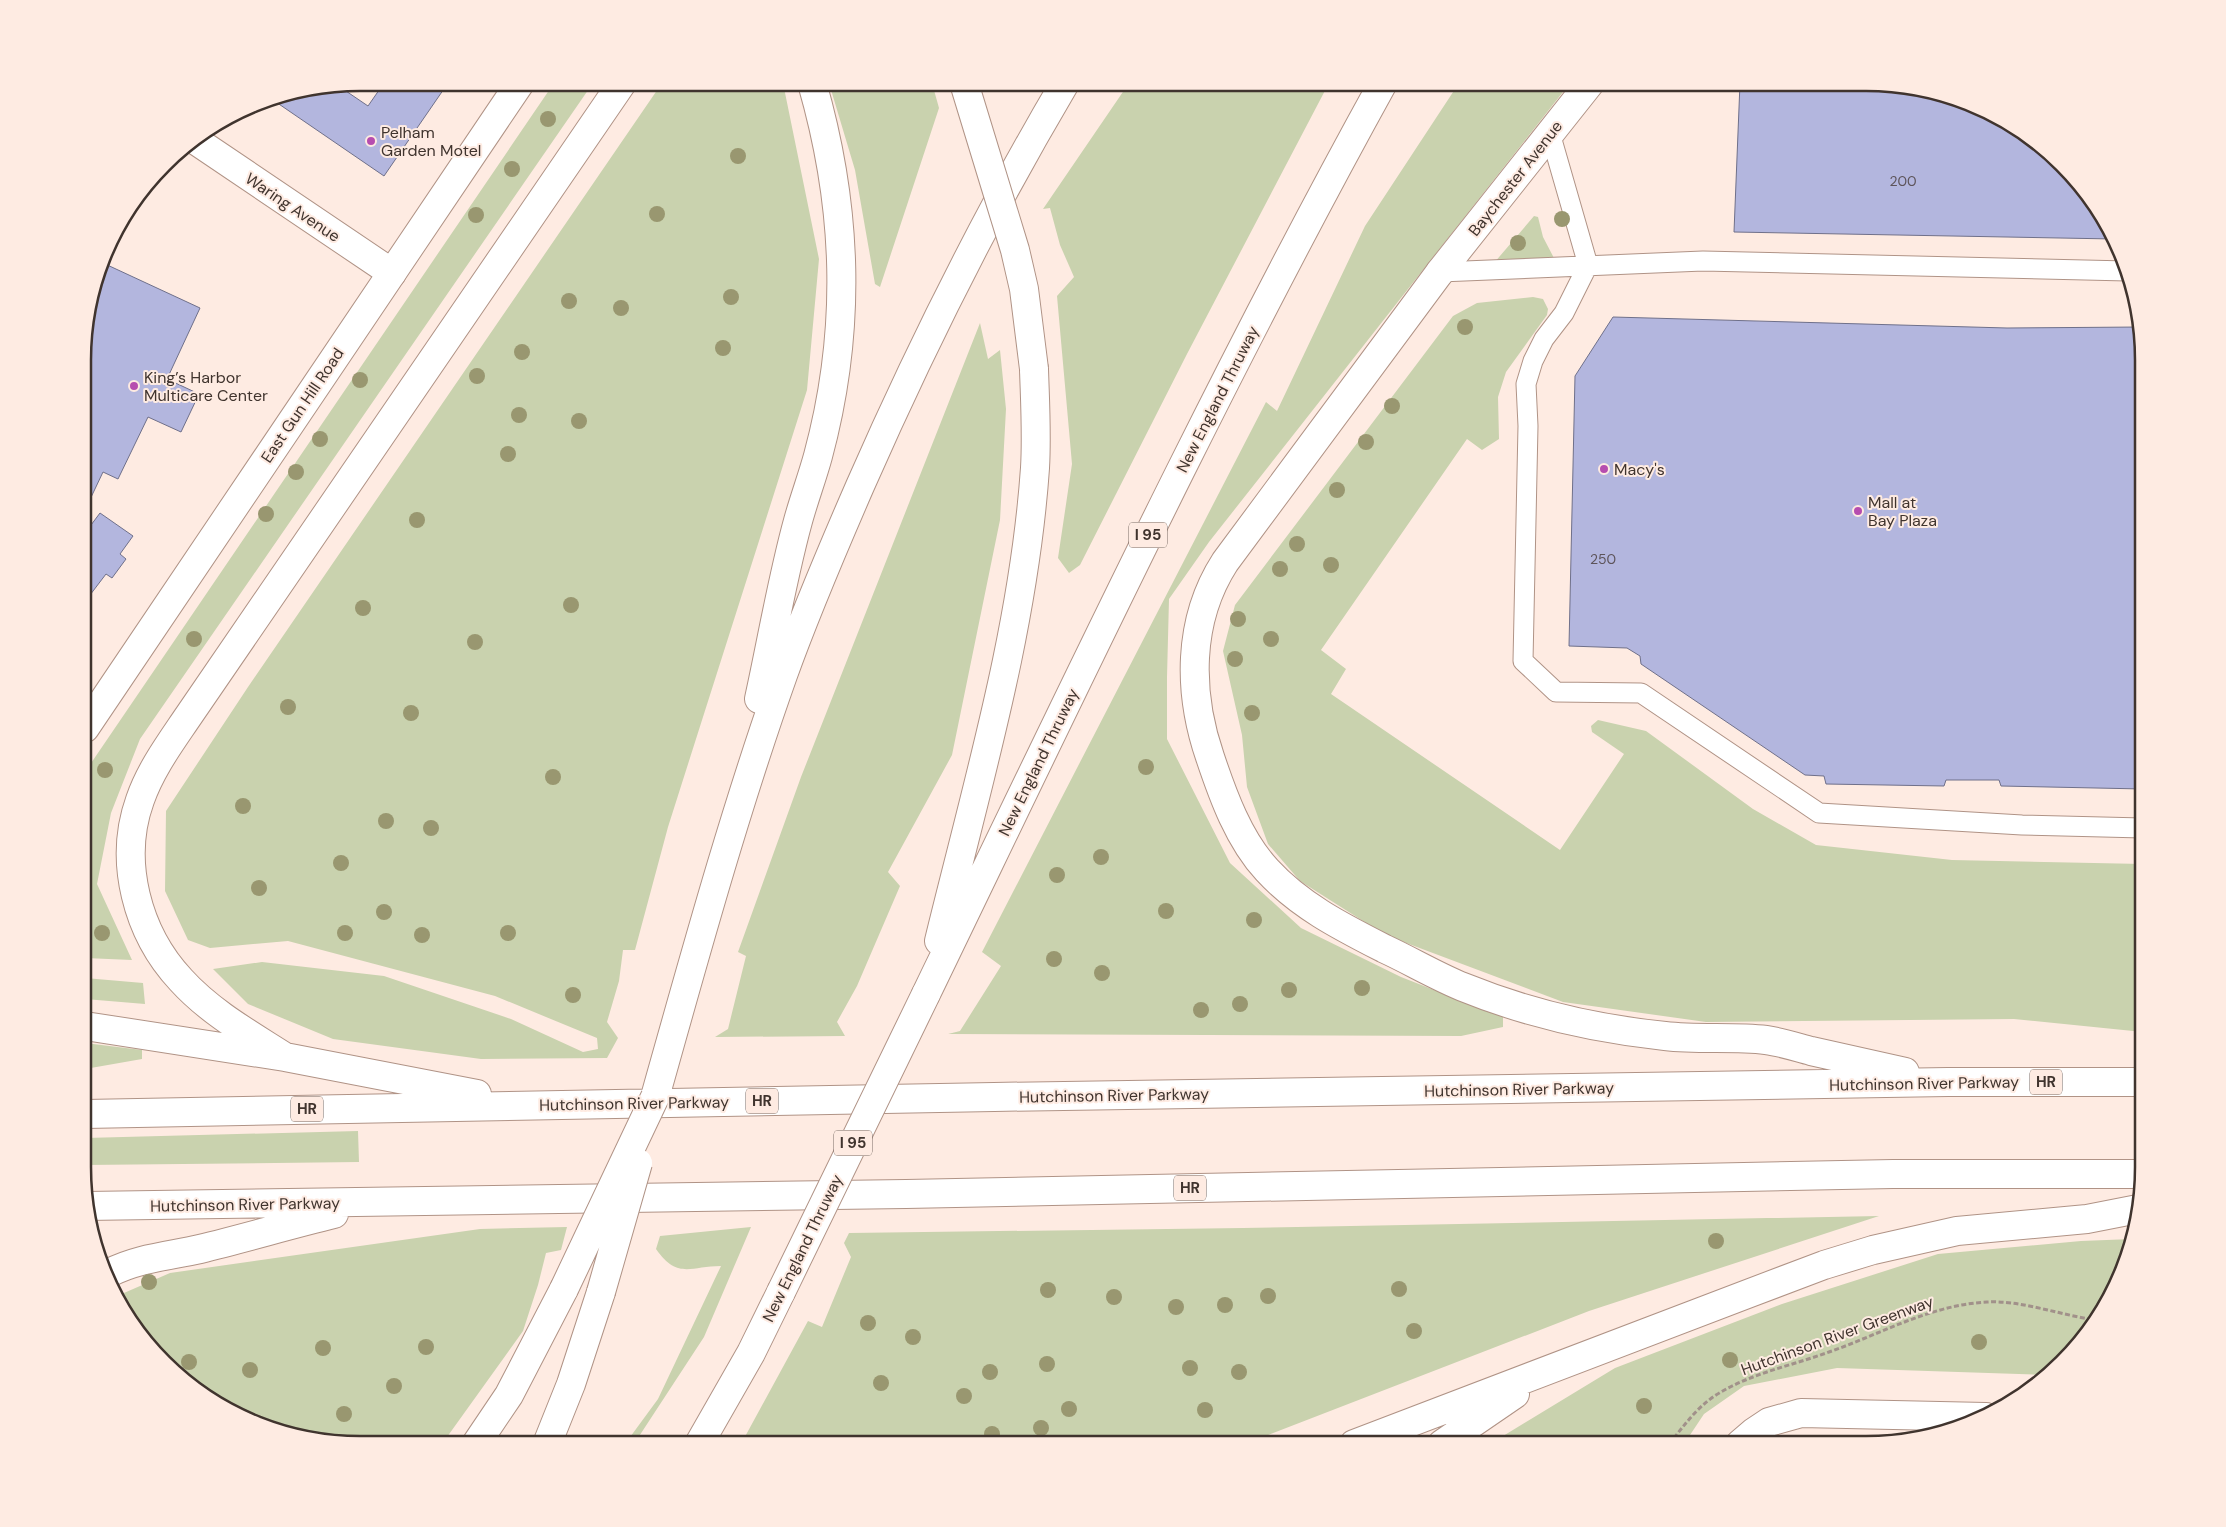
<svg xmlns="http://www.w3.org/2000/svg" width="2226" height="1527" viewBox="0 0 2226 1527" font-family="'DM Sans',sans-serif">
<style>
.green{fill:#c9d2ae}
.building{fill:#b3b6de;stroke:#6f708a}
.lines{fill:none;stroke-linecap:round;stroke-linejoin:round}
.service-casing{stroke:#b09386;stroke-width:21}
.minor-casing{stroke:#b09386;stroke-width:30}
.tertiary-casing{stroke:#b09386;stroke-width:30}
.secondary-casing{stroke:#b09386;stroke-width:30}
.primary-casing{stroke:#b09386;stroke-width:30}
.motorway-casing{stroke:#b09386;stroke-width:30}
.path{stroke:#a1918a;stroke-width:3;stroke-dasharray:5 2.5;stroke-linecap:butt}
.service{stroke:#fff;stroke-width:19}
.minor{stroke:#fff;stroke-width:28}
.tertiary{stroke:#fff;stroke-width:28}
.secondary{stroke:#fff;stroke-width:28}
.primary{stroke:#fff;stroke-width:28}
.motorway{stroke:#fff;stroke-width:28}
.motorway-bridge-casing{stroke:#b09386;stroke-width:30;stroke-linecap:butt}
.motorway-bridge{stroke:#fff;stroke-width:28}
.tree{fill:#999770}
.poi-dot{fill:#b64daf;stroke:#feebe2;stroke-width:2}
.labels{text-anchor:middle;stroke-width:4;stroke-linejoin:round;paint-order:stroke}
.number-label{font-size:14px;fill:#5d545a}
.shield{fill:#feebe2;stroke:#796b64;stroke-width:1}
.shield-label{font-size:15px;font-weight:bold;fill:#40342e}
.poi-label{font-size:16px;fill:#40342e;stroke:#feebe2;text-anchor:start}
.street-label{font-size:16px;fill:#40342e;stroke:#feebe2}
.rim{fill:none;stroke:#40342e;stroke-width:2.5}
</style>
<rect width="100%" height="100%" fill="#feebe2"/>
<path class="green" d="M554,83H593L140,739L111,813L97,884L132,960L85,958V772Z
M662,83H783L819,259L807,390L668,827L635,950H623L619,981L607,1022L618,1038L607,1058L481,1059L333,1039L248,1004L213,969L262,962L384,976L511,1019L583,1052L598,1049L597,1038L495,996L288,941L210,948L188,940L165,891L166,811L248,687Z
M829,83H932L939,108L880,287L875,284L855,170Z
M1129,83H1329L1187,354L1080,565L1069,573L1058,558L1072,464L1057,296L1074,277L1060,245L1050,208L1043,209Z
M1459,83H1570L1209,542L1169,599L1167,677V739L1230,863L1301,928L1401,977L1503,1017V1027L1461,1036L948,1034L960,1031L1001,966L982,952L1266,402L1277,411L1365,226Z
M1534,216L1538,217L1543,237L1555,260L1494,263Z
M1533,297L1543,299L1548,309L1547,315L1506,372L1498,397L1499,439L1482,450L1467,439L1321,650L1346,669L1331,694L1560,850L1624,754L1592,732L1591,726L1598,720L1646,731L1753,809L1816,845L1952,860L2143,864V1032L2014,1019L1706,1022L1563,1002L1385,935L1300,881L1268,844L1247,787L1242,735L1223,651L1235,605L1453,316L1477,303Z
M980,323L988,359L1000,350L1006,409L1000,520L952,755L888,872L900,886L857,986L837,1022L845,1036L715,1037L728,1029L746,956L738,952L801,777Z
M85,978L143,983L145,1004L85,999Z
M85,1043L142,1050V1059L85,1069Z
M358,1131L359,1162L85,1165V1138Z
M1879,1216L1589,1311L1245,1444H741L808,1321L822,1327L851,1257L844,1243L849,1233L1243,1228Z
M567,1227L561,1250L546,1253L538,1285L523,1331L442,1444H342L271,1430L191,1387L120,1305L117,1296L170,1273L480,1229Z
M751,1227L704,1337L634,1444H625L658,1399L721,1266C690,1266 678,1280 656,1249L660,1236Z
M2132,1239L2129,1256L2086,1336L2049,1375L1837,1368L1744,1386L1704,1414L1684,1444H1490L1615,1368L1782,1304L1938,1254L2081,1241Z"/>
<path class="building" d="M384,83H448L384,176L273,100L340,87L368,106Z
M1740,83H1884L1955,97L2035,140L2106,222L2114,239L1734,232Z
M103,263L200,308L167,379L199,394L181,432L148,417L118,479L103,472L85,510V324Z
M1613,317L2007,328L2140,327L2143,342V789L2001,786L1999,780H1946L1944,786L1826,784L1824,776L1805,775L1641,664L1640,656L1627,648L1569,646L1575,376Z
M100,513L133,536L120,554L126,559L112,578L106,574L90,595L85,591V533Z"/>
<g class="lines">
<g class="service-casing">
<path id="service" d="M1550,133L1588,265L1564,313L1544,339L1533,361L1526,384L1528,426L1523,661L1556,692L1641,693L1819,813L2022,825L2143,828
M1440,272L1703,261L2127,271"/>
</g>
<g class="minor-casing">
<path id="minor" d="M195,140L392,273"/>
</g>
<g class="tertiary-casing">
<path id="tertiary" d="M1740,1444L1754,1432L1769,1422L1801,1413L1986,1417"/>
</g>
<g class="secondary-casing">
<path id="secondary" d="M1440,272L1590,83"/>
</g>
<g class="primary-casing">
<path id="primary" d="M85,728L520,83"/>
</g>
<g class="motorway-casing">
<path id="motorway" d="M1440,272L1225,562C1187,621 1188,693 1210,757C1223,796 1239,840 1267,870C1300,906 1342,927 1385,949C1411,961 1436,976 1463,987C1527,1013 1596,1029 1665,1036C1698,1040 1734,1036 1766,1040C1781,1042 1796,1047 1811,1051C1843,1058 1874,1065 1905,1072
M759,699C772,640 782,579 798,521C804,499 812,478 818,456C852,330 848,208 812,83
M939,941C977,785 1024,628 1035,468C1037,435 1035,402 1034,369
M926,994C1074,688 1219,380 1383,83
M85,1026L285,1057L477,1094
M285,1057C249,1034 210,1012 181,980C137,933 118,861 140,800C150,771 168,746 185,721L622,83
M655,1097C695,955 734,813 783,675C806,611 833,548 860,486C921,347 988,213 1065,83
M85,1114L994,1097L1948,1082H2143
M86,1206L906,1194L1893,1174H2143
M109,1273C138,1258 169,1256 200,1249C245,1238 289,1225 334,1214
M476,1444L509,1395L564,1289
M547,1444L571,1384L601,1292
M699,1444L751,1353L781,1292
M1354,1444L1750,1293L1824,1265L1873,1250L1957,1231L2087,1219L2138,1209
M1442,1444L1515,1394"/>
</g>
<path class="path" d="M1669,1444C1684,1426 1696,1408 1716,1395C1751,1373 1791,1366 1829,1352C1881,1334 1930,1305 1987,1302C2020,1300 2061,1315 2095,1320"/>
<use href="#service" class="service"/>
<use href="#minor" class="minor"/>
<use href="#tertiary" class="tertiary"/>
<use href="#secondary" class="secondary"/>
<use href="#primary" class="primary"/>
<use href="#motorway" class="motorway"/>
<g class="motorway-bridge-casing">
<path id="motorway-bridge" d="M964,83L1015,250L1024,289L1034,369
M564,1289L655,1097
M601,1292L638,1163
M781,1292L926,994"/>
</g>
<use href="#motorway-bridge" class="motorway-bridge"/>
</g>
<g class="tree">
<circle cx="548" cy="119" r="8"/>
<circle cx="738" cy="156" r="8"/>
<circle cx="512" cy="169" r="8"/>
<circle cx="657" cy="214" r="8"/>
<circle cx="476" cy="215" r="8"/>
<circle cx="1562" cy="219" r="8"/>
<circle cx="1518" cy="243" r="8"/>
<circle cx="731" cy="297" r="8"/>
<circle cx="569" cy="301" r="8"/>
<circle cx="621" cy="308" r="8"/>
<circle cx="1465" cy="327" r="8"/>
<circle cx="723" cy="348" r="8"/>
<circle cx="522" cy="352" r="8"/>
<circle cx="477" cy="376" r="8"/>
<circle cx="360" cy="380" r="8"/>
<circle cx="1392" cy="406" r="8"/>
<circle cx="519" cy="415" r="8"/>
<circle cx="579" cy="421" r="8"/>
<circle cx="320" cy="439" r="8"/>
<circle cx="1366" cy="442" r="8"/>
<circle cx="508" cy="454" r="8"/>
<circle cx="296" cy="472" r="8"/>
<circle cx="1337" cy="490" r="8"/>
<circle cx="266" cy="514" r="8"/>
<circle cx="417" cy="520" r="8"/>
<circle cx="1297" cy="544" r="8"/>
<circle cx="1331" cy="565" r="8"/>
<circle cx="1280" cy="569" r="8"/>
<circle cx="571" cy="605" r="8"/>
<circle cx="363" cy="608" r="8"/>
<circle cx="1238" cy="619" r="8"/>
<circle cx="194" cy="639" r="8"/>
<circle cx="1271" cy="639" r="8"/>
<circle cx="475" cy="642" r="8"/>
<circle cx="1235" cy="659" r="8"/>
<circle cx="288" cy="707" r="8"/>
<circle cx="411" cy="713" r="8"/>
<circle cx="1252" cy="713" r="8"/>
<circle cx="1146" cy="767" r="8"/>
<circle cx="105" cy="770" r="8"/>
<circle cx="553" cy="777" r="8"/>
<circle cx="243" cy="806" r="8"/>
<circle cx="386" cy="821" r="8"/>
<circle cx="431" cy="828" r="8"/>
<circle cx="1101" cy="857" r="8"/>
<circle cx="341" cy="863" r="8"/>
<circle cx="1057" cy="875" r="8"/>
<circle cx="259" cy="888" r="8"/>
<circle cx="1166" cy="911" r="8"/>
<circle cx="384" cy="912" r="8"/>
<circle cx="1254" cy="920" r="8"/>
<circle cx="102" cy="933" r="8"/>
<circle cx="345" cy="933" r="8"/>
<circle cx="508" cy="933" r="8"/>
<circle cx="422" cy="935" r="8"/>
<circle cx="1054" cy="959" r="8"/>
<circle cx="1102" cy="973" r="8"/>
<circle cx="1362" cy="988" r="8"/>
<circle cx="1289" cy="990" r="8"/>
<circle cx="573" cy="995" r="8"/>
<circle cx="1240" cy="1004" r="8"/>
<circle cx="1201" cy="1010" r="8"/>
<circle cx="1716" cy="1241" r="8"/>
<circle cx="149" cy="1282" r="8"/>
<circle cx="1399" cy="1289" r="8"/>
<circle cx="1048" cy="1290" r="8"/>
<circle cx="1268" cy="1296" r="8"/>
<circle cx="1114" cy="1297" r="8"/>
<circle cx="1225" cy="1305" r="8"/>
<circle cx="1176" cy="1307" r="8"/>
<circle cx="868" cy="1323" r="8"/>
<circle cx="1414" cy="1331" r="8"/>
<circle cx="913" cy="1337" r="8"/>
<circle cx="1979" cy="1342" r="8"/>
<circle cx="426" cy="1347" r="8"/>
<circle cx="323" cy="1348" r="8"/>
<circle cx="1730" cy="1360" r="8"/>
<circle cx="189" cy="1362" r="8"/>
<circle cx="1047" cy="1364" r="8"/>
<circle cx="1190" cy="1368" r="8"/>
<circle cx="250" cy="1370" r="8"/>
<circle cx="990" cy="1372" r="8"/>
<circle cx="1239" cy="1372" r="8"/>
<circle cx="881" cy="1383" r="8"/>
<circle cx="394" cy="1386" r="8"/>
<circle cx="964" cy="1396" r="8"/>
<circle cx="1644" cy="1406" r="8"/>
<circle cx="1069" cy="1409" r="8"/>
<circle cx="1205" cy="1410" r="8"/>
<circle cx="344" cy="1414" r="8"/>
<circle cx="1041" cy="1428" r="8"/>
<circle cx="992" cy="1434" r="8"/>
</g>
<g class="poi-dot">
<circle cx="371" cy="141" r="5"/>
<circle cx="134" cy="386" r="5"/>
<circle cx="1604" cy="469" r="5"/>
<circle cx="1858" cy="511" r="5"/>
</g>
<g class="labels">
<g class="number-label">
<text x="1903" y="186">200</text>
<text x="1603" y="564">250</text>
</g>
<g class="shield">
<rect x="1129" y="522.5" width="38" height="25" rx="4"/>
<rect x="2030" y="1069.5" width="32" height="25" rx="4"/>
<rect x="746" y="1088.5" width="32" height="25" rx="4"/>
<rect x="291" y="1096.5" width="32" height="25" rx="4"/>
<rect x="834" y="1130.5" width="38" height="25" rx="4"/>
<rect x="1174" y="1175.5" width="32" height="25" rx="4"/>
</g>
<g class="shield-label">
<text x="1148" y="540">I 95</text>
<text x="2046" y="1087">HR</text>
<text x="762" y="1106">HR</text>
<text x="307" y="1114">HR</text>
<text x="853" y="1148">I 95</text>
<text x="1190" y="1193">HR</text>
</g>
<g class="poi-label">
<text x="381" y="138">Pelham<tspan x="381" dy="18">Garden Motel</tspan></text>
<text x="144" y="383">King’s Harbor<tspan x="144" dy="18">Multicare Center</tspan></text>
<text x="1614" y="475">Macy's</text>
<text x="1868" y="508">Mall at<tspan x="1868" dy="18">Bay Plaza</tspan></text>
</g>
<g class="street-label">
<text transform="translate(1515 178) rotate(-52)" y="6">Baychester Avenue</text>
<text transform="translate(293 207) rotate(34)" y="6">Waring Avenue</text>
<text transform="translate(1217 399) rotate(-63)" y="6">New England Thruway</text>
<text transform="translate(302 405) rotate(-56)" y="6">East Gun Hill Road</text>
<text transform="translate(1038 762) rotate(-64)" y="6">New England Thruway</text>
<text transform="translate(1924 1083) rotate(-1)" y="6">Hutchinson River Parkway</text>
<text transform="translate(1519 1089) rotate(-1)" y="6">Hutchinson River Parkway</text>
<text transform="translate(1114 1095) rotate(-1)" y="6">Hutchinson River Parkway</text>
<text transform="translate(634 1103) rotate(-1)" y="6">Hutchinson River Parkway</text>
<text transform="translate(245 1204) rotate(-1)" y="6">Hutchinson River Parkway</text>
<text transform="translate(802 1248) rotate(-64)" y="6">New England Thruway</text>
<text transform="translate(1837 1335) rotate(-20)" y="6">Hutchinson River Greenway</text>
</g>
</g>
<path d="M0 0H2226V1527H0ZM360 91H1866A269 269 0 0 1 2135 360V1167A269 269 0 0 1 1866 1436H360A269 269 0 0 1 91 1167V360A269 269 0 0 1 360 91Z" fill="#feebe2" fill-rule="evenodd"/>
<path class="rim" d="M360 91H1866A269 269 0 0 1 2135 360V1167A269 269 0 0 1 1866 1436H360A269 269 0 0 1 91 1167V360A269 269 0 0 1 360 91Z"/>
</svg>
